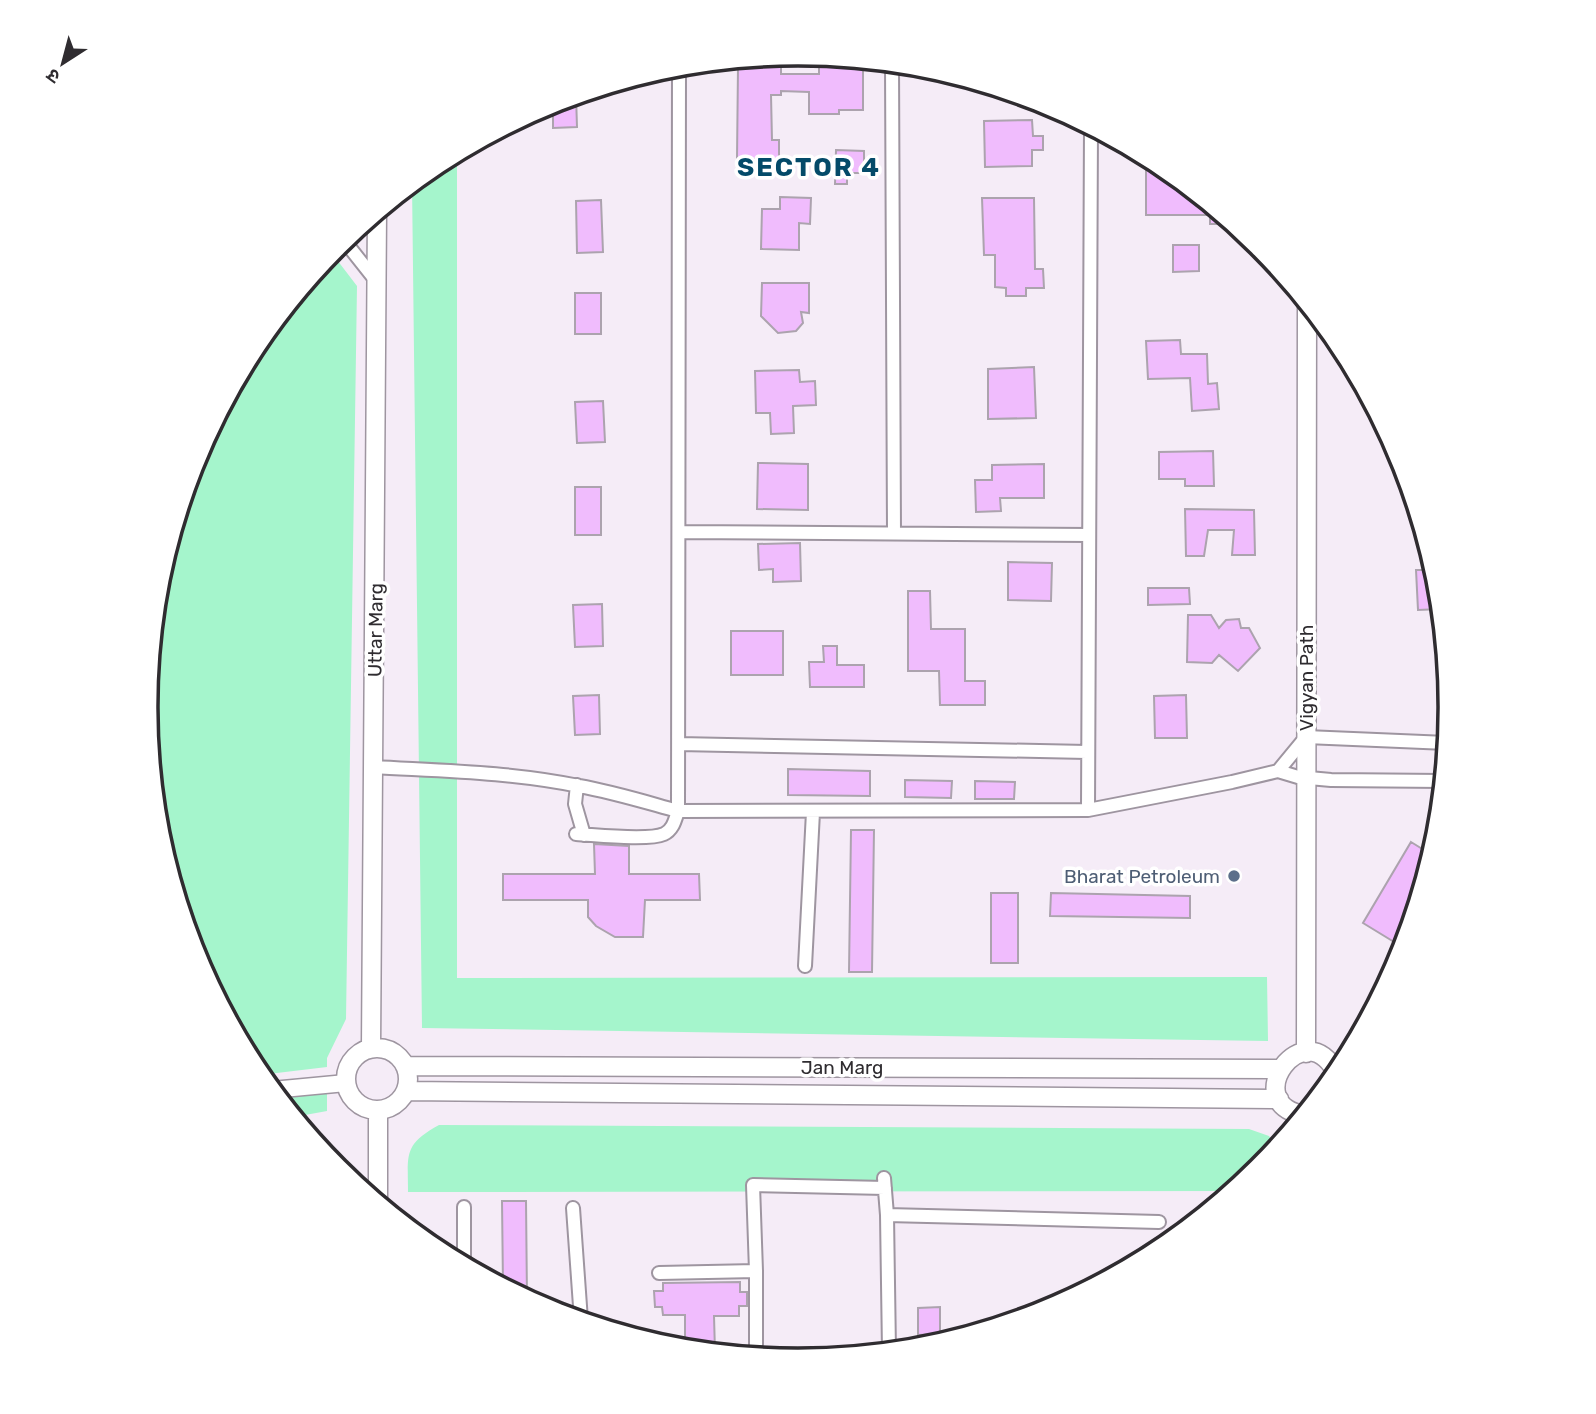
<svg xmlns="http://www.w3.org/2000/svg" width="1596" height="1414" viewBox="0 0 1596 1414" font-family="Rubik,'Noto Sans Devanagari',sans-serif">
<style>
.green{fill:#a5f5cc}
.building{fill:#f0bcfd;stroke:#aca3ae;stroke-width:2}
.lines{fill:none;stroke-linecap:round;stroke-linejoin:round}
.minor-casing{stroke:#9e95a0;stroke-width:16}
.tertiary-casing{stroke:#9e95a0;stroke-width:19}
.secondary-casing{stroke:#9e95a0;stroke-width:21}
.minor{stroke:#fff;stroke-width:12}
.tertiary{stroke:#fff;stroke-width:16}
.secondary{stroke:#fff;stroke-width:18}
.service-dot{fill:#5c6f8a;stroke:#fff;stroke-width:2.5}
.labels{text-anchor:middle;stroke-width:7;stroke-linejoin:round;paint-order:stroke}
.street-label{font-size:19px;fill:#2f2c30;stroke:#fff}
.service-label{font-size:19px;fill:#4e5e75;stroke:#fff;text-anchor:end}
.district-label{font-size:26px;font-weight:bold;letter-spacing:2px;fill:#044a69;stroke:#fff}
.rim{fill:none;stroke:#2f2c30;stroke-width:3.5}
</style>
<rect width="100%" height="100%" fill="#f5ecf7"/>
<path class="green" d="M457,153V978L1267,977L1268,1041L422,1028L412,183L436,164Z
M331,252L357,286L346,1019L327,1058V1067L260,1075L195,956L158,834L145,707L158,579L195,457L255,344Z
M327,1091V1111L294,1117L278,1098Z
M439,1125L1249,1129L1269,1136L1277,1148L1259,1169L1232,1191L408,1192C408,1154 403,1145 439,1125Z"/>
<path class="building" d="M837,58L849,59V67H863V110H839V114H809V92L781,91V95H771L772,140H779V159H737L738,67L781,66V74H819V65H837Z
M576,95L577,127L553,128V115H549V104Z
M1032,120L1033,136H1043V150H1032V166L985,167L984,121Z
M836,150L864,151V173H847V184H835Z
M1146,164H1161L1233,224H1210V215H1146Z
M780,197L811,198L810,224L799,223V250L761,249L762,209H780Z
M982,198H1034L1035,269H1043L1044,288H1026V296H1006V288L995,287V255H984Z
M601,200L603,252L577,253L576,201Z
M1173,245H1199V271L1173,272Z
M762,283H809V313L801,312L803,323L796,331L778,333L761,316Z
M575,293H601V334H575Z
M1180,340L1181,354H1207L1208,384L1217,383L1219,409L1192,411L1190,378L1148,379L1146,341Z
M1034,367L1036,418L988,419V369Z
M799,370L800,382L815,381L816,405L793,406L794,433L771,434L770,413H756L755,371Z
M603,401L605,442L577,443L575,402Z
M1213,451L1214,486H1185V479H1159V452Z
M758,463L808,464V510L757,509Z
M1044,464V498H1000L1001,511L976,512L975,480H992V465Z
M575,487H601V535H575Z
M1185,509L1254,510L1255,555H1232L1234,530H1208L1204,556H1186Z
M800,543L801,581L773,582V569L759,570L758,544Z
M1008,562L1052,563L1051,601L1008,600Z
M1416,570H1435L1441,609L1418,610Z
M1148,588H1189L1190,604L1148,605Z
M908,591H930L931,629H965V681H985V705H940L939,671H908Z
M602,604L603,646L575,647L573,605Z
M1188,615H1211L1219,628L1226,620L1239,619L1241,628H1249L1260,648L1238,671L1219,655L1212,663L1187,662Z
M731,631H783V675H731Z
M823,646H837V665H864V687H810L809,662H824Z
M599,695L600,734L575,735L573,696Z
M1186,695L1187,738H1155L1154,696Z
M788,769L870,771V796L788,795Z
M905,780L952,781L951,798L905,797Z
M975,781L1015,782L1014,799H975Z
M851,830H874L872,972H849Z
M1411,842L1432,855L1404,948L1363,923Z
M594,844L629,846V874H699L700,900H645L643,937H615L596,926L588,917V900H503V874H595Z
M991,893H1018V963H991Z
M1051,893L1190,896V918L1050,916Z
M502,1201H526L527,1299L503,1286Z
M740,1282V1292H747V1306H739V1316H714L715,1352L685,1349V1315H663L662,1307H655L654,1291H663V1283Z
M940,1307V1334L918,1335V1308Z"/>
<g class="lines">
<g class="minor-casing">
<path id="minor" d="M892,64L894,533
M342,241L350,248L377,282
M679,532L1089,535
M679,744L1087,752
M374,767C443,771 511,772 579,786C613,792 645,802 678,811L1088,810L1232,782L1278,771L1298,777L1331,780L1443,781
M1278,771L1306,737L1447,743
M577,785L575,804L584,835
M1088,810L1091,127
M576,834C596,835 648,841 664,834C673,830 675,820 678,811L679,66
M805,966L813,812
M884,1178L887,1215
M464,1207V1265
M573,1208L581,1320
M756,1271L753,1185L885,1188
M659,1273L756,1271V1356
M889,1351L887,1215L1159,1222"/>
</g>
<g class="tertiary-casing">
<path id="tertiary" d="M272,1090L346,1083"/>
</g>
<g class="secondary-casing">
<path id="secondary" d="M346 1079a31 31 0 1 1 62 0a31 31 0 1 1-62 0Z
M371,1048L377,212
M1306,1053L1307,303
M405,1066L1279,1069
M406,1091L1279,1099
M1304,1115C1237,1104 1305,1009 1337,1074
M378,1202V1110"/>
</g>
<use href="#minor" class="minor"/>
<use href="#tertiary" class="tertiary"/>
<use href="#secondary" class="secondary"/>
</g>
<circle class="service-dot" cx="1234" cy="876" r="7"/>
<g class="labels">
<g class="street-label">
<text transform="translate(375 630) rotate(-89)" y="7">Uttar Marg</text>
<text transform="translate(1306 678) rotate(-90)" y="7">Vigyan Path</text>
<text x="842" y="1074">Jan Marg</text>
</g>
<g class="service-label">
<text x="1220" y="883">Bharat Petroleum</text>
</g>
<g class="district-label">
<text x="809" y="176">SECTOR 4</text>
</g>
</g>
<path d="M0 0H1596V1414H0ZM798 66H798A640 640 0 0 1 1438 706V708A640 640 0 0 1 798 1348H798A640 640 0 0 1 158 708V706A640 640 0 0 1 798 66Z" fill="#fff" fill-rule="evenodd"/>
<path class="rim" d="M798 66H798A640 640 0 0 1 1438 706V708A640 640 0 0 1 798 1348H798A640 640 0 0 1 158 708V706A640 640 0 0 1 798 66Z"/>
<g transform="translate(63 63) rotate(216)" stroke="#ffffff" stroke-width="5" paint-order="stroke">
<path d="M0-5L12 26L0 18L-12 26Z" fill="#2f2c30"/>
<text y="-10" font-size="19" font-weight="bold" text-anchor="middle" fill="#2f2c30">उ</text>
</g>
</svg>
